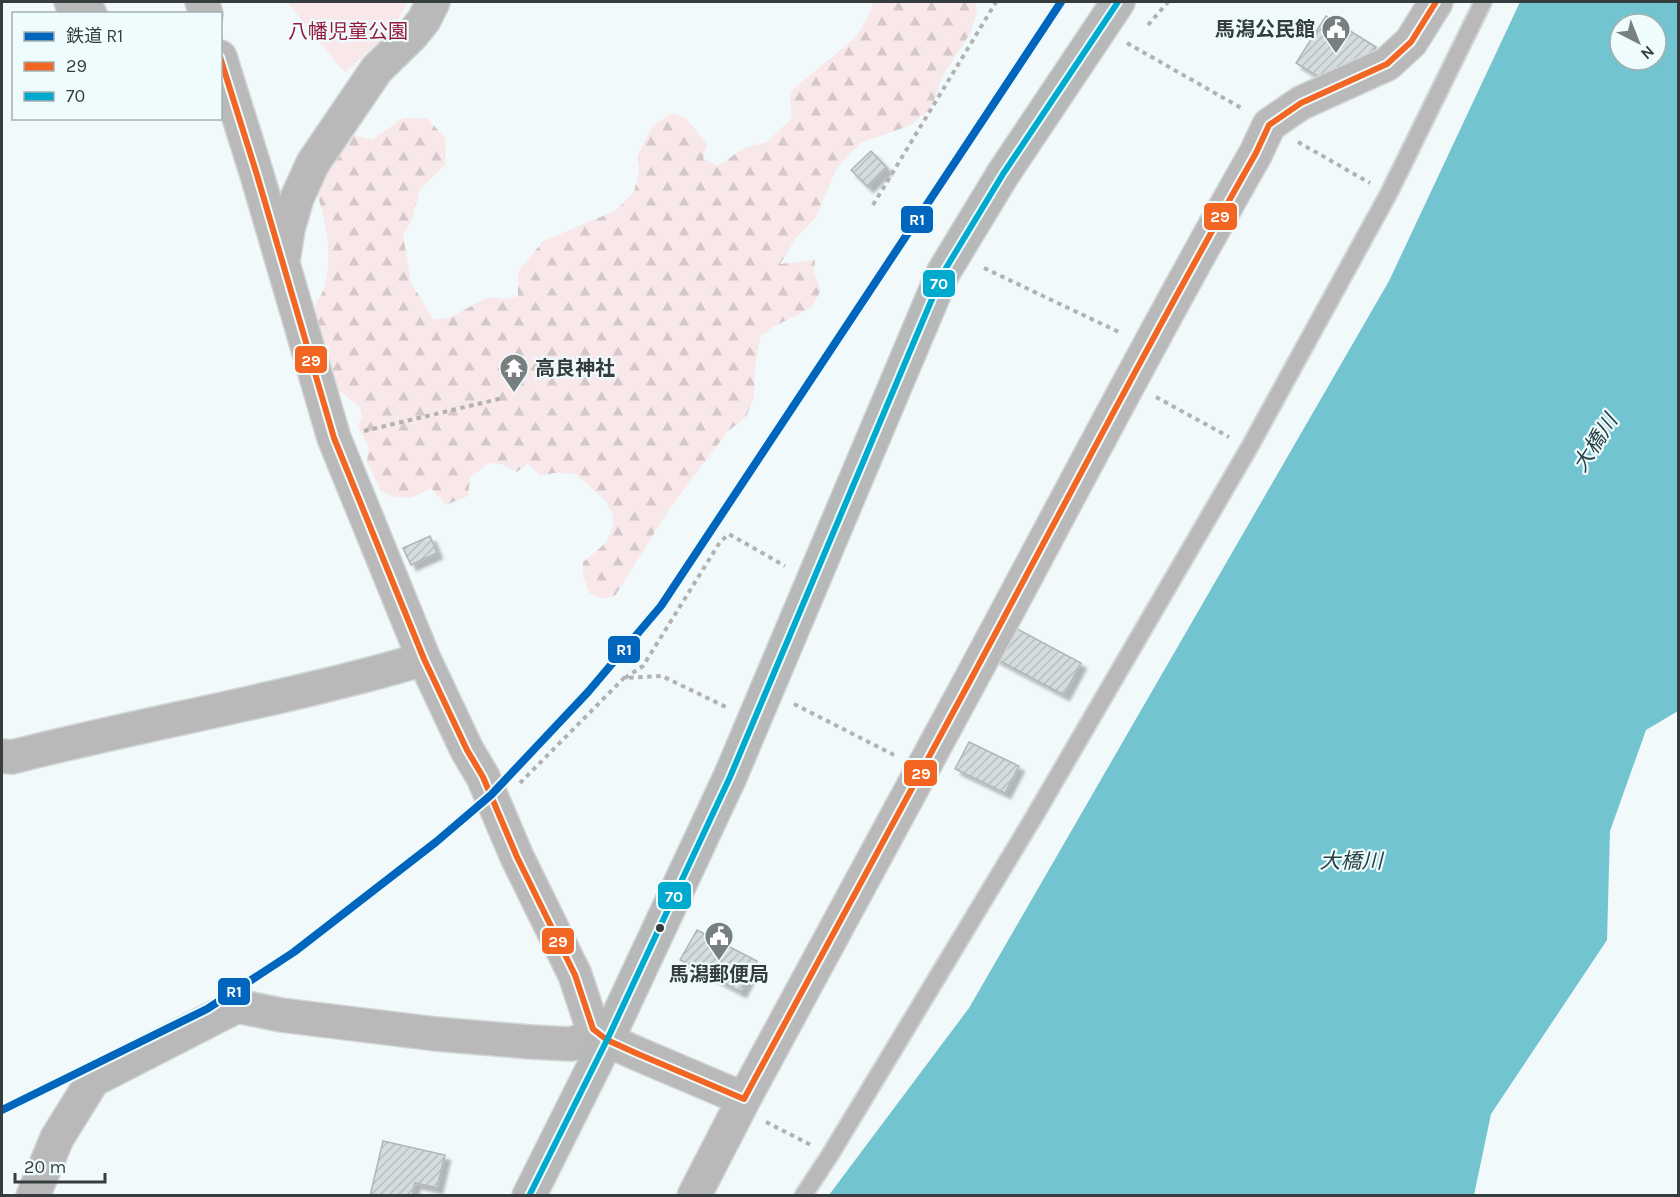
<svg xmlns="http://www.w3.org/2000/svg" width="1680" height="1197" viewBox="0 0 1680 1197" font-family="Karla,'Noto Sans JP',sans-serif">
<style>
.green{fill:#f8e8ea}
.forest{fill:url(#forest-firs)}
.water{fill:#72c4d0;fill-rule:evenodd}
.building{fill:url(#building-hatch);stroke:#b0b6b7;stroke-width:1.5;filter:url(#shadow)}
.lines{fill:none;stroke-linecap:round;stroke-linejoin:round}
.service-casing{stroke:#d1d6d7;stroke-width:20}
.minor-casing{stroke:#d1d6d7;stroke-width:36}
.secondary-casing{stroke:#d1d6d7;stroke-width:36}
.path{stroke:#b1b2b3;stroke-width:4;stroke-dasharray:4.5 4.5;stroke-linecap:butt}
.service{stroke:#bab9b9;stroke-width:16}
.minor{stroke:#bab9b9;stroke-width:33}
.secondary{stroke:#b7b9b9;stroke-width:33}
.bus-1-casing{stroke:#eefcfe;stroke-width:10}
.bus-2-casing{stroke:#eefcfe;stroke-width:10}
.bus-1{stroke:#f26522;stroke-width:6}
.bus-2{stroke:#00a9ce;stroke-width:6}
.rail-1-casing{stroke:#eefcfe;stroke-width:12}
.rail-1{stroke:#0065bd;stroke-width:8}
.bus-dot{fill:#363d3e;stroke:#eefcfe;stroke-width:2}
.labels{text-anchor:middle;stroke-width:4.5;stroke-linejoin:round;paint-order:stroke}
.poi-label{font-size:20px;font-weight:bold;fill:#363d3e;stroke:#eefcfe;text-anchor:end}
.park-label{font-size:20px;fill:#971b3d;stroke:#eefcfe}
.water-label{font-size:21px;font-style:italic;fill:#274044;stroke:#eefcfe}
.line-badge{stroke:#eefcfe;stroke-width:2}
.badge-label{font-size:16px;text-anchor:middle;font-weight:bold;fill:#fff}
</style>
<defs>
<pattern id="forest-firs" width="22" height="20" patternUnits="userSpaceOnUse" patternTransform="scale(1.5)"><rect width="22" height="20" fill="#f8e8ea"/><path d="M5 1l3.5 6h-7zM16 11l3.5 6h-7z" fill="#d5c8ca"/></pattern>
<pattern id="building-hatch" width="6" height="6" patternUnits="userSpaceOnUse" patternTransform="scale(1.5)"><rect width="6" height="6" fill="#d5dcdd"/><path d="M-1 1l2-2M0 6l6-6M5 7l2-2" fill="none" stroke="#b7bebf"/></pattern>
<filter id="shadow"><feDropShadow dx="5.5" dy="5.5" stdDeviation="1.5" flood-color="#0004"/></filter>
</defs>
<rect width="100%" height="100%" fill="#f2f9fa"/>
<path class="green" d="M287,2H408L393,28L345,73Z"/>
<path class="forest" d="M874,2H975L977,11L971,32L942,77L931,109L909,126L860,143L837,168L816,217L796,238L780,264L815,260L814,274L821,290L812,307L771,328L760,338L755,367L754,397L746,417L728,431L668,511L615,596L601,599L589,593L583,575V562L607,542L613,527V515L606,501L576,474L554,473L541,476L528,464L517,472L502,464L489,463L470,478L468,496L446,505L431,488L411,498L393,497L381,491L367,462L369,446L358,427L362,416L360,407L330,384L307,316C313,308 321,298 324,288C334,253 325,217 314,183L351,134L372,140L403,118H427L446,139L445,165L420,189L412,220L403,235L411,282L433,319L449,318L488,297L507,299L518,296V272L543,241L615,211L634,192L639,171L638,154L652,127L671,113L686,118L707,144L703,159L718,166L744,148L767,142L792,118L790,98L792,90L855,38L868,17Z"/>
<path class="water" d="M1520,2H1678V711L1646,730L1610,831L1607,940L1491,1114L1474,1195H829L969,1008L1389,281ZM1620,24H1656V60H1620Z"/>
<path class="building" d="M1326,16L1376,47L1364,68L1330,84L1296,63Z
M871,151L887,168L868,187L851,170Z
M430,536L437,553L411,565L403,548Z
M1004,622L1081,663L1064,695L987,654Z
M969,742L1019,766L1005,793L955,769Z
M697,930L757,961L741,992L680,960Z
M383,1141L445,1155L437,1188L415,1183L412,1196H370Z"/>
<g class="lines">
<g class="service-casing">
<path id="service" d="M803,1196L830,1155L1034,817L1249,448L1389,193L1483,2"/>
</g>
<g class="minor-casing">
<path id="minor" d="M71,2L90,14
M202,2L206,14
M220,57L257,175L334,438L424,659L467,750L483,777L517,857L575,975L593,1029L607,1040L638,1054L744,1099C819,959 896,820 970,681C1065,504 1157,327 1256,153L1269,125L1301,103L1387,64L1411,42L1436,2
M284,255L288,229L297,198L313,163L377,69L412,35L424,20L433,2
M2,756L12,757C149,722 289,699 424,659
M33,1196L57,1138L93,1080L237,1006L281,1015L436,1034L531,1042L571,1044L598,1035
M694,1196L744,1099"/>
</g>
<g class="secondary-casing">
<path id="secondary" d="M529,1196L607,1040L730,777L943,273L1003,174L1118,2"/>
</g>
<path class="path" d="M1148,25L1168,2
M1127,43L1243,109
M1298,142L1370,183
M873,205L996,2
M984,268L1121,333
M1156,397L1229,437
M364,431L503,398
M625,678L643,666L720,542L729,534L785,566
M794,704L894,755
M520,783L624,678L662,676L726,707
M766,1122L811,1145"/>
<use href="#service" class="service"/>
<use href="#minor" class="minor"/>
<use href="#secondary" class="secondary"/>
<g class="bus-1-casing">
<path id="bus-1" d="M220,57L257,175L334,438L424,659L467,750L483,777L517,857L575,975L593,1029L607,1040L638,1054L744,1099C819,959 896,820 970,681C1065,504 1157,327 1256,153L1269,125L1301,103L1387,64L1411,42L1436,2"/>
</g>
<g class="bus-2-casing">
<path id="bus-2" d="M529,1196L607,1040L730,777L943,273L1003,174L1118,2"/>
</g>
<use href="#bus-1" class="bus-1"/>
<use href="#bus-2" class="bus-2"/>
<g class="rail-1-casing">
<path id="rail-1" d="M2,1110L207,1009L294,952L436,842L491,795L588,692L661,606L1061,2"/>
</g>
<use href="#rail-1" class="rail-1"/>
</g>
<defs>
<g id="civic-pin" transform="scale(1.5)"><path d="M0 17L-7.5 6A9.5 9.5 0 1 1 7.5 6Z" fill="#787f80" stroke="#eefcfe"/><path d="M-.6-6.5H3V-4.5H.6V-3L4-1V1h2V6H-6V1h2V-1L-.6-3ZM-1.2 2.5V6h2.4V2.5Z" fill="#fff"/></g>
<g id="temple-pin" transform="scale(1.5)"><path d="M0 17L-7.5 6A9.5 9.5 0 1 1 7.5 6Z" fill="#787f80" stroke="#eefcfe"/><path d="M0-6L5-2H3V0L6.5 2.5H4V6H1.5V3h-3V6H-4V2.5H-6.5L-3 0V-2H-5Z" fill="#fff"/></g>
</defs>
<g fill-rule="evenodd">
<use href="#civic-pin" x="1336" y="29"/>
<use href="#temple-pin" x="514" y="368"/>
<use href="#civic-pin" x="719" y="936"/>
</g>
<circle class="bus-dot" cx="660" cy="928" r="5"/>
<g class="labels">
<g class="poi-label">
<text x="1315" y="36">馬潟公民館</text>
<text x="535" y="375" text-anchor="start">高良神社</text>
<text x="719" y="981" text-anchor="middle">馬潟郵便局</text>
</g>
<g class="park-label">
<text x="348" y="38">八幡児童公園</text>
</g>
<g class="water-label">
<text transform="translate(1595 443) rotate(-57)" y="7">大橋川</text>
<text x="1351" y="868">大橋川</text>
</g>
</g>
<g class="line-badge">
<rect x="1203" y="202" width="35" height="29" rx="6" fill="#f26522"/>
<rect x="900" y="205" width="34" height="29" rx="6" fill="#0065bd"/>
<rect x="922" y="269" width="34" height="29" rx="6" fill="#00a9ce"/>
<rect x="294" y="345" width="34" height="29" rx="6" fill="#f26522"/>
<rect x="607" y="635" width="34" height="29" rx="6" fill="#0065bd"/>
<rect x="903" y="759" width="35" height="28" rx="6" fill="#f26522"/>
<rect x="657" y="881" width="35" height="29" rx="6" fill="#00a9ce"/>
<rect x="541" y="927" width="34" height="28" rx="6" fill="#f26522"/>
<rect x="217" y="977" width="34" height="29" rx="6" fill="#0065bd"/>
</g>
<g class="badge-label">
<text x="1220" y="222">29</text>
<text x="917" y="225">R1</text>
<text x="939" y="289">70</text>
<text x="311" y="366">29</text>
<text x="624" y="655">R1</text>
<text x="921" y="779">29</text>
<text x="674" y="902">70</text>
<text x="558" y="947">29</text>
<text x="234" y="997">R1</text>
</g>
<rect width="1680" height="1197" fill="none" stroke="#363d3e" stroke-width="6"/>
<rect x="12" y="12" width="210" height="108" fill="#eefcfe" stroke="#a4b0b1" stroke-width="1.5"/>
<rect x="24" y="32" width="30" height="9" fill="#0065bd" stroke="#a4b0b1" stroke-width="1.5"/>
<text x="66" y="42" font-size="18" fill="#363d3e">鉄道 R1</text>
<rect x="24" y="62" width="30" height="9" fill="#f26522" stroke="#a4b0b1" stroke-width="1.5"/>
<text x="66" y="72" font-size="18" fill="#363d3e">29</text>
<rect x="24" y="92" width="30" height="9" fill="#00a9ce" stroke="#a4b0b1" stroke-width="1.5"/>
<text x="66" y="102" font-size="18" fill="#363d3e">70</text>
<g transform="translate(1638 42) rotate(138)"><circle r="28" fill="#eefcfe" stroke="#a4b0b1" stroke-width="1.5"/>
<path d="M0-4.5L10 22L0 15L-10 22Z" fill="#787f80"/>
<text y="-9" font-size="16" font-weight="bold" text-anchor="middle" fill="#363d3e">N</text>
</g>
<path d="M15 1173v9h90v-9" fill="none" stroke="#363d3e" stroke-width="3"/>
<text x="24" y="1173" font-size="18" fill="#363d3e" stroke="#eefcfe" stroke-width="4.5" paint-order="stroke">20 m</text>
</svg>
